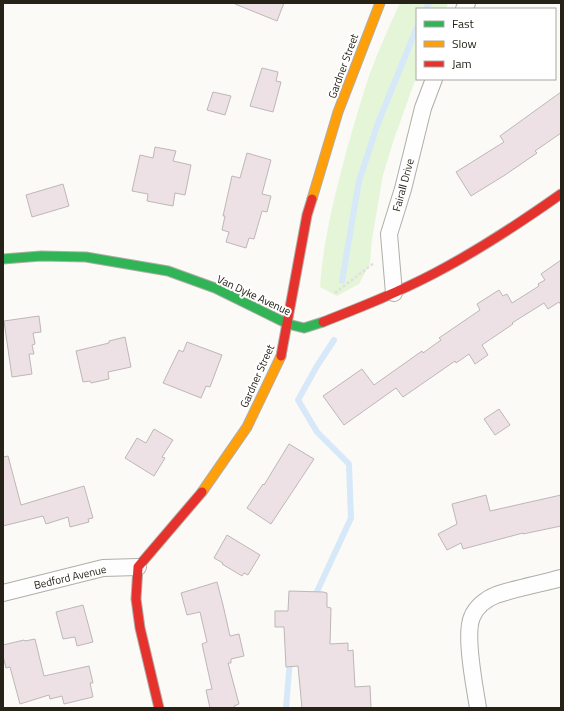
<svg xmlns="http://www.w3.org/2000/svg" width="564" height="711" viewBox="0 0 564 711" font-family="'Titillium Web',sans-serif">
<style>
.green{fill:#e4f5d8}
.lines{fill:none;stroke-linecap:round;stroke-linejoin:round}
.stream{stroke:#d7e8f8;stroke-width:6}
.building{fill:#eee1e5;stroke:#bdb7b8}
.street-casing{stroke:#b0aea8;stroke-width:18}
.fast-casing{stroke:#b0aea8;stroke-width:11}
.slow-casing{stroke:#b0aea8;stroke-width:11}
.jam-casing{stroke:#b0aea8;stroke-width:11}
.path{stroke:#e2e0df;stroke-width:2.5;stroke-dasharray:3 2;stroke-linecap:butt}
.street{stroke:#fefefe;stroke-width:16}
.fast{stroke:#30b455;stroke-width:9}
.slow{stroke:#ff9f0a;stroke-width:9}
.jam{stroke:#e5322d;stroke-width:9}
.labels{text-anchor:middle;stroke-width:4;stroke-linejoin:round;paint-order:stroke}
.street-label{font-size:11px;fill:#262217;stroke:#fff}
</style>
<rect width="100%" height="100%" fill="#fbfaf7"/>
<path class="green" d="M400,3H448L446,9H417V75L394,139L383,175L372,239L370,263L359,284L337,296L320,287C323,241 335,194 347,149C354,125 361,100 369,76C378,51 389,27 400,3Z"/>
<g class="lines">
<path class="stream" d="M426,9L429,3
M342,281L359,181L378,123L417,27
M314,598L351,518L349,464L317,432L298,400L317,366L334,340
M286,708L290,660"/>
</g>
<path class="building" d="M235,3H284L277,21L235,4Z
M262,68L278,72L276,81L281,82L273,112L250,106Z
M213,92L231,96L225,115L207,110Z
M561,92V133L535,151L537,153L505,175L471,196L456,172L504,142L500,136Z
M155,147L176,151L173,161L191,165L185,195L175,193L173,206L147,201L148,194L132,191L140,155L153,158Z
M247,153L271,160L262,194L271,196L267,212L262,211L254,239L249,238L246,248L226,242L229,232L222,230L225,216H223L232,176L240,178Z
M63,184L69,206L32,217L26,195Z
M561,260V305L559,302L548,309L544,303L512,323L513,324L482,345L488,355L475,364L469,354L456,363L455,361L403,397L396,388L344,425L323,396L362,369L374,385L422,351L423,353L441,340L439,338L480,310L477,304L499,290L503,296L507,294L512,303L539,286L538,284L545,280L541,274Z
M39,316L41,332L33,333L35,344L32,345L34,354H29L32,374L12,377L4,321Z
M125,337L131,367L108,372L109,379L91,383L90,381L83,382L76,351L109,343V341Z
M187,342L222,355L210,387L206,386L201,398L163,383L179,350L183,352Z
M499,409L510,425L495,435L484,419Z
M154,429L173,440L162,457L165,458L154,476L125,458L137,438L146,443Z
M289,444L314,459L271,524L247,508L263,484L264,485Z
M8,456L21,505L84,486L93,518L88,519L89,522L70,527L68,517L46,524L43,516L3,526V457Z
M486,495L490,511L561,495V526L523,534V533L463,549L461,543L447,550L438,534L457,524L452,504Z
M227,535L260,555L248,575L244,573L242,576L222,564L223,563L214,558Z
M217,582L223,605L230,636L239,634L244,656L231,659V663H228L239,704L234,706L235,708H210L206,690L212,689L202,644L207,642L200,612L187,615L181,593Z
M289,591L323,592L327,593V607L331,608L330,644L348,643V651L353,650L355,687L370,686L371,708H302L298,666L286,667L284,627H275V611H288Z
M83,605L93,642L77,646L75,637L63,639L56,612Z
M35,639L44,676L89,666L93,683H90L93,697L64,704L62,696L50,699L49,695L20,704L10,667L6,668L3,656V645L24,640L25,641Z"/>
<g class="lines">
<g class="street-casing">
<path id="street" d="M464,9L467,3
M394,293L389,234L403,189L423,108L434,79
M3,593L103,568L138,567
M478,708C475,688 464,635 472,617C476,607 486,599 496,595C517,588 540,584 561,578"/>
</g>
<g class="fast-casing">
<path id="fast" d="M3,259L41,256L86,257L168,271L215,288L288,324L304,328L323,322"/>
</g>
<g class="slow-casing">
<path id="slow" d="M312,199L338,112L380,3
M202,492L247,427L281,356"/>
</g>
<g class="jam-casing">
<path id="jam" d="M323,322C361,307 399,292 435,273C479,250 520,223 561,194
M281,356L307,215L312,199
M159,708L140,628L136,599L138,567L202,492"/>
</g>
<path class="path" d="M335,293L374,263"/>
<use href="#street" class="street"/>
<use href="#fast" class="fast"/>
<use href="#slow" class="slow"/>
<use href="#jam" class="jam"/>
</g>
<g class="labels">
<g class="street-label">
<text transform="translate(343 66) rotate(-70)" y="4">Gardner Street</text>
<text transform="translate(403 185) rotate(-75)" y="4">Fairall Drive</text>
<text transform="translate(254 295) rotate(25)" y="4">Van Dyke Avenue</text>
<text transform="translate(257 376) rotate(-66)" y="4">Gardner Street</text>
<text transform="translate(70 577) rotate(-13)" y="4">Bedford Avenue</text>
</g>
</g>
<rect width="564" height="711" fill="none" stroke="#262217" stroke-width="8"/>
<rect x="416" y="8" width="140" height="72" fill="#ffffff" stroke="#a8a7a2"/>
<rect x="424" y="21" width="20" height="6" fill="#30b455" stroke="#a8a7a2"/>
<text x="452" y="28" font-size="12" fill="#262217">Fast</text>
<rect x="424" y="41" width="20" height="6" fill="#ff9f0a" stroke="#a8a7a2"/>
<text x="452" y="48" font-size="12" fill="#262217">Slow</text>
<rect x="424" y="61" width="20" height="6" fill="#e5322d" stroke="#a8a7a2"/>
<text x="452" y="68" font-size="12" fill="#262217">Jam</text>
</svg>
